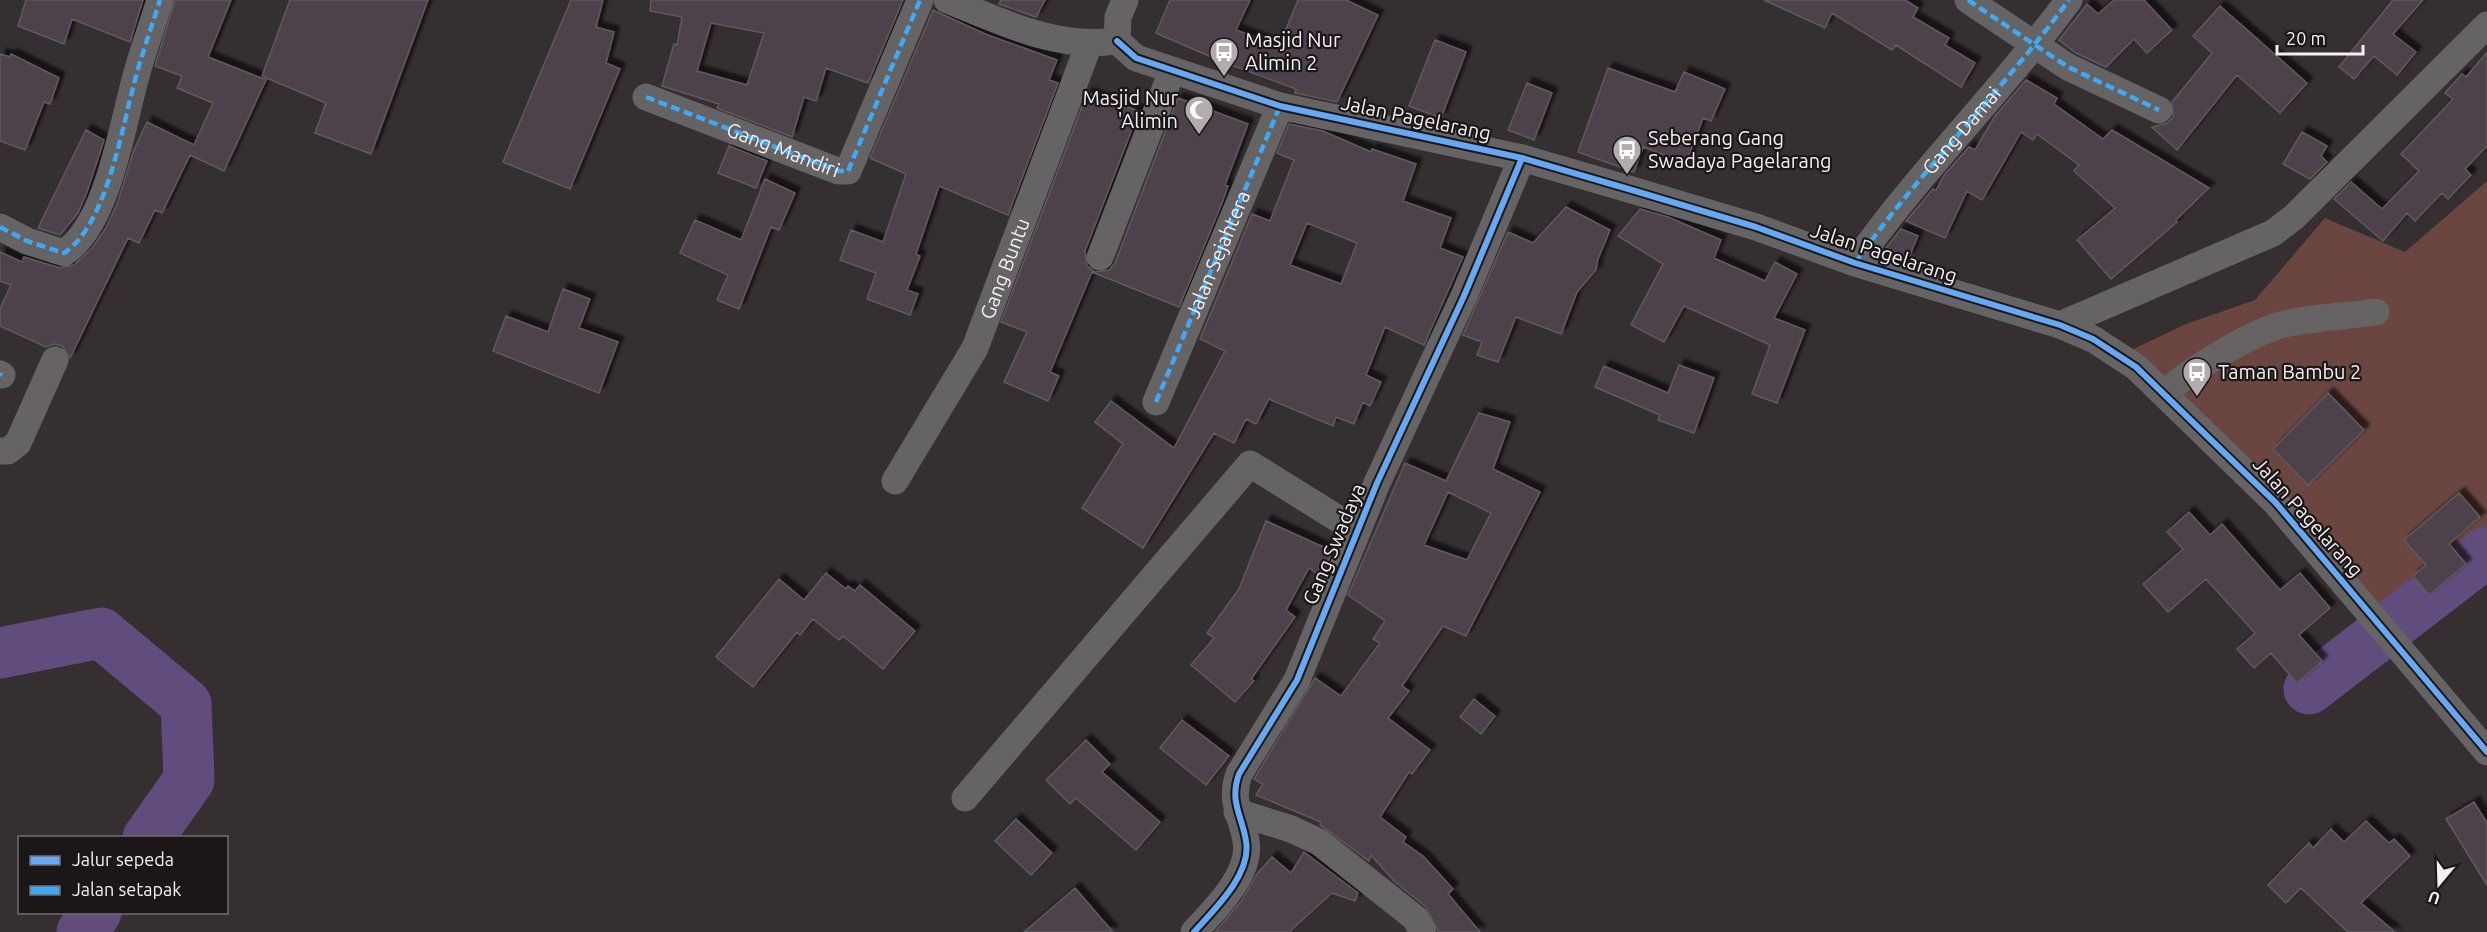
<svg xmlns="http://www.w3.org/2000/svg" width="2487" height="932" viewBox="0 0 2487 932" font-family="Ubuntu,sans-serif">
<style>
.green{fill:#6b4540}
.lines{fill:none;stroke-linecap:round;stroke-linejoin:round}
.river{stroke:#614c7e;stroke-width:51}
.building{fill:#4d424c;stroke:#5e5a5d;stroke-width:1.5;fill-rule:evenodd;filter:url(#shadow)}
.minor{stroke:#656363;stroke-width:27}
.quiet{stroke:#3fa9f5;stroke-width:4.5;stroke-dasharray:9 4.5;stroke-linecap:butt}
.cycleway-casing{stroke:#1b1719;stroke-width:10}
.cycleway{stroke:#66a8f1;stroke-width:6}
.labels{text-anchor:middle;stroke-width:4.5;stroke-linejoin:round;paint-order:stroke}
.poi-label{font-size:20px;fill:#f5eff2;stroke:#1b1719;text-anchor:start}
.street-label{font-size:20px;fill:#f5eff2;stroke:#1b1719}
</style>
<defs>
<filter id="shadow"><feDropShadow dx="5.5" dy="-5.5" stdDeviation="1.5" flood-color="#0009"/></filter>
</defs>
<rect width="100%" height="100%" fill="#352f32"/>
<path class="green" d="M2487,181V551L2392,631L2127,352L2186,324L2255,300L2325,218L2405,252Z"/>
<g class="lines">
<path class="river" d="M0,653L101,633L186,704L189,780L148,838
M2309,689L2487,552
M82,932L96,912"/>
</g>
<path class="building" d="M26,0H143L130,42L72,19L64,44L18,26Z
M175,0H231L208,57L266,80L224,171L190,155L162,213L155,210L139,243L128,238L70,358L62,346L54,344L46,347L0,326V309L11,285L0,281V252L22,262L24,257L60,268L74,265L92,248L106,228L117,204L134,150L147,122L194,145L213,103L177,88L182,76L155,66Z
M290,0H428L371,154L315,133L326,103L262,76Z
M571,0H603L596,27L614,32L606,63L620,69L570,189L503,162Z
M651,0H903L868,83L826,68L816,101L804,97L792,137L717,108L719,104L662,86L674,44L677,45L682,17L650,11ZM711,23L764,33L747,85L697,71Z
M1001,0H1045L1036,17L999,4Z
M1170,0H1250L1236,30L1279,46L1298,0H1346L1378,15L1337,102L1295,93L1296,89L1223,62L1156,33Z
M1764,0H1905L1918,8L1913,17L1949,38L1945,45L1975,63L1961,87L1896,45L1892,50L1832,13L1825,28Z
M2114,0H2144L2172,30L2147,53L2134,39L2106,67L2076,53L2059,40L2087,4L2098,14Z
M2393,0H2423L2393,34L2416,52L2397,75L2374,56L2354,79L2339,67Z
M2220,6L2307,83L2280,113L2237,75L2177,150L2152,127L2167,123L2173,117L2172,102L2212,53L2193,36Z
M933,10L985,34L1057,60L1049,80L1058,83L1008,215L939,186L916,254L920,256L907,290L918,294L910,315L867,299L876,273L840,260L851,230L883,242L906,174L870,158Z
M1435,40L1466,52L1441,118L1409,106Z
M2487,52V146L2465,169L2471,175L2448,199L2442,193L2415,221L2407,213L2383,241L2334,199L2351,182L2382,209L2419,171L2401,154L2453,99L2445,93L2462,74L2466,77Z
M0,54L10,57L11,54L59,78L50,104L44,102L25,150L0,141Z
M1608,68L1675,92L1684,72L1725,89L1711,121L1703,118L1686,163L1643,147L1634,172L1578,152Z
M2026,80L2057,98L2054,104L2103,139L2112,130L2209,188L2176,220L2177,222L2111,279L2077,240L2115,208L2074,171L2079,165L2037,134L2033,140L2021,132L1982,200L1967,191L1945,238L1906,221L1933,189L1936,190L1945,174L1969,147L1975,150L1995,116Z
M1527,83L1552,93L1534,140L1508,130Z
M1087,93L1139,111L1085,251L1087,266L1095,272L1109,270L1115,263L1178,98L1248,124L1225,185L1228,186L1222,203L1179,307L1092,272L1050,372L1059,376L1048,401L1004,382L1027,332L1001,322Z
M1289,124L1323,131L1371,152L1372,149L1416,164L1403,201L1451,218L1440,248L1463,257L1424,345L1385,327L1366,375L1381,382L1370,406L1363,402L1354,424L1336,417L1333,426L1269,399L1256,424L1246,419L1234,443L1214,433L1143,548L1082,508L1123,444L1095,422L1111,401L1174,448L1225,351L1200,339L1252,214L1270,221L1294,160L1277,153ZM1307,223L1357,243L1341,284L1290,265Z
M86,130L104,140L87,192L78,213L60,235L38,228Z
M2302,132L2327,146L2321,156L2327,162L2310,179L2283,164Z
M729,146L767,161L756,188L718,173Z
M765,179L795,193L779,230L771,227L739,309L717,300L728,275L680,253L695,220L741,240Z
M1566,207L1610,230L1598,259L1596,270L1577,292L1561,334L1516,317L1498,362L1477,355L1482,342L1463,335L1508,232L1533,243Z
M1640,209L1668,217L1721,240L1714,258L1765,281L1775,262L1797,274L1774,318L1805,330L1777,403L1752,394L1770,345L1684,306L1664,342L1631,325L1663,264L1618,236Z
M1901,229L1918,236L1909,257L1886,248Z
M563,289L590,299L579,328L618,342L599,393L493,351L506,316L548,332Z
M1679,365L1714,378L1694,433L1658,420L1660,415L1595,387L1604,366L1668,393Z
M2328,393L2364,430L2308,485L2273,449Z
M1479,413L1510,422L1493,469L1540,492L1466,636L1443,626L1402,686L1409,691L1388,718L1430,750L1412,774L1409,772L1380,817L1406,837L1403,842L1423,856L1453,889L1448,894L1480,932H1439L1425,906L1394,881L1371,855L1369,861L1320,825L1321,822L1256,795L1263,784L1254,779L1315,678L1341,696L1380,643L1373,639L1385,621L1348,595L1405,463L1446,481ZM1448,492L1491,513L1467,560L1424,545Z
M2459,493L2480,517L2449,544L2466,564L2429,595L2413,576L2426,565L2404,540Z
M2189,512L2210,535L2222,524L2280,590L2300,573L2330,608L2299,635L2322,661L2297,683L2271,653L2254,668L2237,649L2255,633L2206,579L2168,612L2143,584L2183,549L2167,532Z
M1266,521L1332,551L1322,577L1309,568L1286,610L1295,617L1251,679L1254,681L1235,702L1191,665L1214,638L1207,633L1239,589Z
M826,573L846,589L848,586L855,591L860,585L915,631L883,669L843,636L839,640L813,619L800,635L797,632L753,687L716,657L779,579L804,600Z
M1474,699L1495,716L1481,734L1460,717Z
M1182,720L1229,756L1206,785L1160,748Z
M1086,740L1110,764L1102,772L1160,822L1136,850L1076,798L1070,804L1046,780Z
M2474,802L2487,823V885L2446,819Z
M1016,819L1052,853L1031,875L995,841Z
M2366,821L2389,843L2394,839L2410,856L2361,903L2395,932H2348L2301,888L2286,903L2268,885L2309,843L2313,848L2331,829L2344,842Z
M1304,852L1358,893L1355,901L1332,893L1289,932H1215L1242,900L1257,874L1272,857L1291,873Z
M1075,888L1113,932H1024Z"/>
<g class="lines">
<g class="minor">
<path d="M947,0C998,20 1050,47 1107,42"/>
<path d="M1968,0L2068,67L2159,110"/>
<path d="M1117,41L1136,58L1280,106L1522,158L1625,188L1756,227L1855,263L2060,325L2093,339L2136,367L2276,503L2487,752"/>
<path d="M1117,41L1118,17L1125,0"/>
<path id="s1" d="M646,97L838,171H848L920,0"/>
<path d="M0,227L27,241L64,253C107,225 122,127 135,80C142,53 152,26 160,0"/>
<path d="M1100,257L1172,71"/>
<path id="s2" d="M1855,263C1920,171 2002,91 2069,0"/>
<path d="M2060,325L2273,233L2294,217L2487,25"/>
<path d="M0,374L2,375"/>
<path d="M2165,393C2192,369 2254,330 2289,323C2318,317 2348,316 2376,312"/>
<path id="s3" d="M1156,402L1280,106"/>
<path d="M0,451H8L18,443L55,360"/>
<path id="s4" d="M895,481L975,348L1089,44"/>
<path d="M965,798L1250,464L1356,530"/>
<path d="M1237,812L1291,829L1319,842L1415,918L1423,932"/>
<path d="M1194,932C1214,910 1252,874 1246,841C1242,815 1229,802 1239,774L1297,680L1377,483L1464,296L1522,158"/>
</g>
<path class="quiet" d="M1968,0L2068,67L2159,110
M646,97L838,171H848L920,0
M0,227L27,241L64,253C107,225 122,127 135,80C142,53 152,26 160,0
M1855,263C1920,171 2002,91 2069,0
M0,374L2,375
M1156,402L1280,106"/>
<g class="cycleway-casing">
<path id="cycleway" d="M1117,41L1136,58L1280,106L1522,158L1625,188L1756,227L1855,263L2060,325L2093,339L2136,367L2276,503L2487,752
M1194,932C1214,910 1252,874 1246,841C1242,815 1229,802 1239,774L1297,680L1377,483L1464,296L1522,158"/>
</g>
<use href="#cycleway" class="cycleway"/>
</g>
<defs>
<g id="bus-pin" transform="scale(1.5)"><path d="M0 17L-7.5 6A9.5 9.5 0 1 1 7.5 6Z" fill="#b2acaf" stroke="#1b1719"/><path d="M-5-6H5V4H4V6H2V4H-2V6H-4V4H-5ZM-3.5-4V0h7V-4ZM-3.5 1.2v1.5H-2V1.2ZM2 1.2v1.5H3.5V1.2Z" fill="#fff"/></g>
<g id="mosque-pin" transform="scale(1.5)"><path d="M0 17L-7.5 6A9.5 9.5 0 1 1 7.5 6Z" fill="#b2acaf" stroke="#1b1719"/><path d="M3.5-4.9A6 6 0 1 0 3.5 4.9A5 5 0 1 1 3.5-4.9Z" fill="#fff"/></g>
</defs>
<g fill-rule="evenodd">
<use href="#bus-pin" x="1224" y="52"/>
<use href="#mosque-pin" x="1199" y="110"/>
<use href="#bus-pin" x="1627" y="150"/>
<use href="#bus-pin" x="2197" y="372"/>
</g>
<g class="labels">
<g class="poi-label">
<text x="1245" y="47">Masjid Nur<tspan x="1245" dy="23">Alimin 2</tspan></text>
<text x="1178" y="105" text-anchor="end">Masjid Nur<tspan x="1178" dy="23">'Alimin</tspan></text>
<text x="1648" y="145">Seberang Gang<tspan x="1648" dy="23">Swadaya Pagelarang</tspan></text>
<text x="2218" y="379">Taman Bambu 2</text>
</g>
<g class="street-label">
<text transform="translate(1416 118) rotate(12)" y="7">Jalan Pagelarang</text>
<text dy="7" stroke="none"><textPath href="#s2" startOffset="170">Gang Damai</textPath></text>
<text dy="7" stroke="none"><textPath href="#s1" startOffset="147">Gang Mandiri</textPath></text>
<text transform="translate(1884 253) rotate(18)" y="7">Jalan Pagelarang</text>
<text dy="7" stroke="none"><textPath href="#s3" startOffset="160">Jalan Sejahtera</textPath></text>
<text dy="7" stroke="none"><textPath href="#s4" startOffset="240">Gang Buntu</textPath></text>
<text transform="translate(2308 517) rotate(48)" y="7">Jalan Pagelarang</text>
<text transform="translate(1334 544) rotate(-67)" y="7">Gang Swadaya</text>
</g>
</g>
<rect x="18" y="836" width="210" height="78" fill="#1b1719" stroke="#726d70" stroke-width="1.5"/>
<rect x="30" y="856" width="30" height="9" fill="#66a8f1" stroke="#726d70" stroke-width="1.5"/>
<text x="72" y="866" font-size="18" fill="#f5eff2">Jalur sepeda</text>
<rect x="30" y="886" width="30" height="9" fill="#3fa9f5" stroke="#726d70" stroke-width="1.5"/>
<text x="72" y="896" font-size="18" fill="#f5eff2">Jalan setapak</text>
<g transform="translate(2439 884) rotate(199)" stroke="#1b1719" stroke-width="4.5" paint-order="stroke">
<path d="M0-4.5L10 22L0 15L-10 22Z" fill="#f5eff2"/>
<text y="-9" font-size="16" font-weight="bold" text-anchor="middle" fill="#f5eff2">U</text>
</g>
<path d="M2277 45v9h86v-9" fill="none" stroke="#f5eff2" stroke-width="3"/>
<text x="2286" y="45" font-size="18" fill="#f5eff2" stroke="#1b1719" stroke-width="4.5" paint-order="stroke">20 m</text>
</svg>
